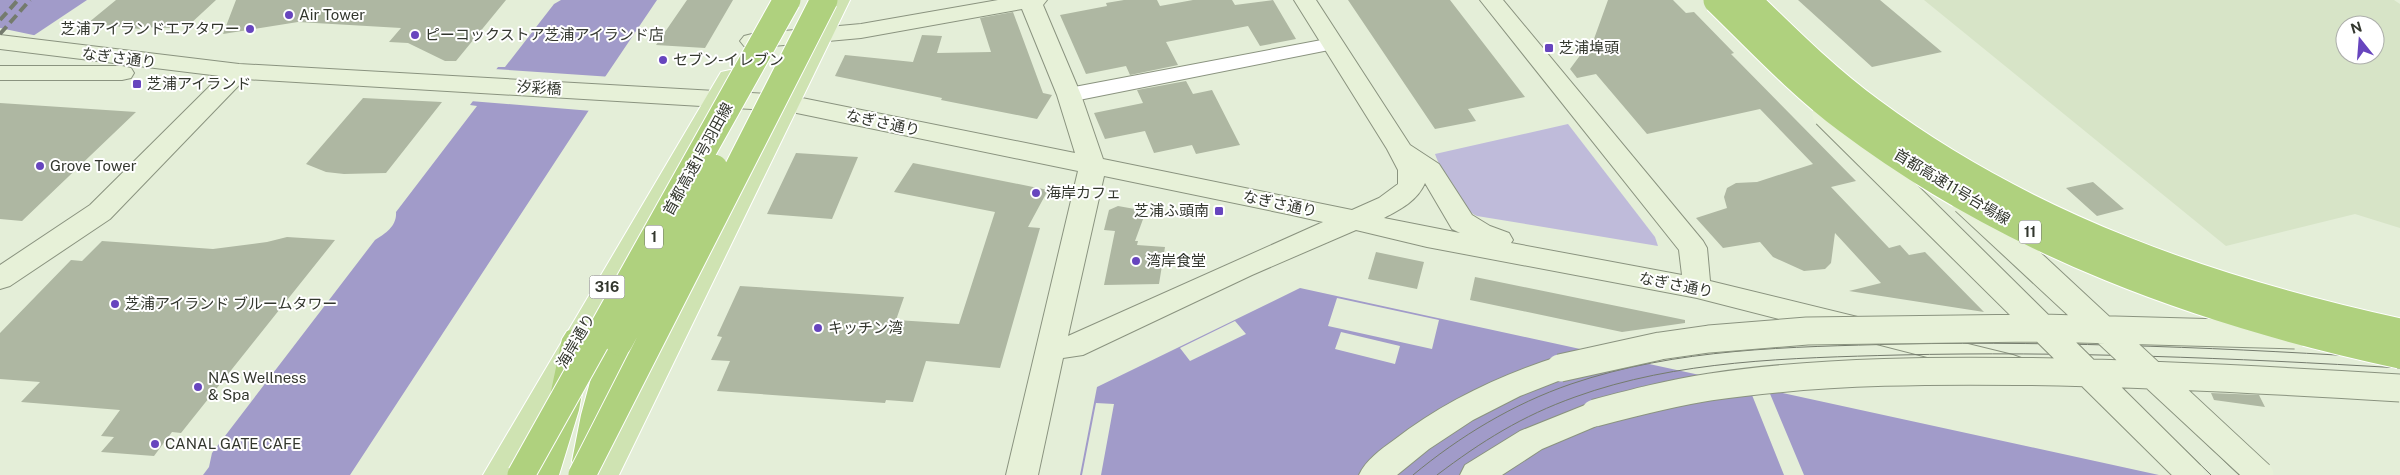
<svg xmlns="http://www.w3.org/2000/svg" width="2400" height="475" viewBox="0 0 2400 475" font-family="'Public Sans','Noto Sans JP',sans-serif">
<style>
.built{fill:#d7e4c7;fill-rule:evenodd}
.green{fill:#bfbbda}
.water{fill:#a19bc9}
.pier{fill:#e4eed8}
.building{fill:#aeb7a2}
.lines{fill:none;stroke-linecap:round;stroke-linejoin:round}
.street-casing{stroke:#8a937f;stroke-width:2}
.secondary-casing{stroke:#8a937f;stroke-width:2}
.primary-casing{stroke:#fff;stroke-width:2}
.highway-casing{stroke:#fff;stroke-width:2}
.street{fill:#fff;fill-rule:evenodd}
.secondary{fill:#e7f1d8;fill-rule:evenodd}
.primary{fill:#cfe3b2;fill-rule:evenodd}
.highway{fill:#afd17e;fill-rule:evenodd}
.tram{stroke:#747b6d;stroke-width:1}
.rail{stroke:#747b6d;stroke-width:4;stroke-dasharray:10 5;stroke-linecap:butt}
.secondary-bridge-casing{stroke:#8a937f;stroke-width:29;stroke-linecap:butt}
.highway-bridge-casing{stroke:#fff;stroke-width:29;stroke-linecap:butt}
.secondary-bridge{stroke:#e7f1d8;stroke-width:27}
.highway-bridge{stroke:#afd17e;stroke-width:27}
.poi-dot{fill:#6745be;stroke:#fff;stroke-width:2}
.labels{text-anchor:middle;stroke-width:4;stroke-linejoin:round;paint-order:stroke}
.shield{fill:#fff;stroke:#70736d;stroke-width:1}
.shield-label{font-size:14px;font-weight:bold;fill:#33372e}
.poi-label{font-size:15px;fill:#33372e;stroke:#fff;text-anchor:start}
.street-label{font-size:15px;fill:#33372e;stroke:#fff}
</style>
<rect width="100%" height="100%" fill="#e4eed8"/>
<path class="built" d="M1924,0H2394L2400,4V228L2355,214L2226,246ZM2345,25H2375V55H2345Z"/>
<path class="green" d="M1568,124L1655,237L1658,246L1477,216C1461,210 1441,171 1435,154Z"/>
<path class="water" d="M0,0H87L0,58Z
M561,0H657L605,77L610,78L350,475H203L209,467L212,453L375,240C386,233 397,226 396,212L477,106L470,105L498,67H505L554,4Z
M1300,288L2159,475H1080L1097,387Z"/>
<path class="pier" d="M0,28L38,36L0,60Z
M494,69L612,77L613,78L592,111L470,101Z
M1337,298L1439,320L1432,349L1328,326Z
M1235,321L1246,334L1190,361L1180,348Z
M1341,332L1400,346L1395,364L1335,349Z
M1748,385L1768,389L1804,475H1784Z
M1096,403L1114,404L1101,475H1082Z"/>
<path class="building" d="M116,0H216L189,25H175L171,28L142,27L140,29L88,23Z
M236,0H506L456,61H445L408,43L389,42L401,28L298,22L223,34Z
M687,0H733L705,48L656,45Z
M1124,0H1157L1160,6L1193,0H1232L1235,5L1273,0L1296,39L1260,46L1248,26L1166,42L1178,65L1130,75L1126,66L1086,74L1060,15L1107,6L1106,3Z
M1348,0H1450L1525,97L1468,109L1476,121L1435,129Z
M1608,0H1673L1686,13L1694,12L1734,53L1731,54L1856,181L1831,187L1889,248L1900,245L1909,255L1925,252L1984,312L1849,291L1881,283L1835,233L1831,263L1825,269L1804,271L1773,257L1760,242L1723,248L1696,218L1727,208L1724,197L1727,188L1736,183L1757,182L1813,164L1760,109L1647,134L1596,74L1577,78L1570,69L1587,46L1590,50Z
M1798,0H1880L1942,52L1872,67Z
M1013,12L1043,93L1052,95L1037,119L941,100L942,98L835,76L845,55L913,62L922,35L942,36L937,53L991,52L980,18Z
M1186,81L1193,94L1212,90L1240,145L1196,154L1192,145L1154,153L1145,131L1105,139L1094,113L1143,103L1137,90Z
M363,98L442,102L386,173L344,174L326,172L306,164Z
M0,103L136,112L22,221L0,219Z
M796,153L858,157L832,219L767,214Z
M913,163L1048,190L1028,227L1040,228L1000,368L926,361L913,402L886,400L885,403L717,391L730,361L711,360L722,337L717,336L740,286L904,297L896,320L959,324L995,212L894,192Z
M2093,182L2124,209L2097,216L2066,188Z
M1118,206L1146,211L1135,241H1138L1137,245L1165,247L1159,284L1104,285L1115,231L1104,230L1109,210Z
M287,237L335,240L181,433L172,432L154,456L101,452L114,437L101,436L120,410L21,402L40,382L0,379V333L71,260L82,261L102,241L213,249L267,242Z
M1376,252L1424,262L1417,289L1368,279Z
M1475,277L1685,320V323L1622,332L1470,300Z
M2211,393L2259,395L2265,407L2214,400Z"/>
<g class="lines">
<g class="street-casing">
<path id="street" d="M1332,38L1339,40L1342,44L1339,48L1069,102L1062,100L1058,95L1062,90L1069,88Z"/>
</g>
<g class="secondary-casing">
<path id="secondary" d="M998,0H1047L1043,5L1081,95L1103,159L1352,210L1379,198L1398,184V170L1387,149L1294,0H1316L1410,145L1439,164L1472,215L1490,226L1509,233L1513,240L1511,243L1682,275L1679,250L1480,0H1503L1703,241L1707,248L1710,281L2013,355L2024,359L2028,367L2024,375L2013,379L1697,298L1427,247L1356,230L1252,275L1083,355L1063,358L1038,475H1006L1078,171L787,111L245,79L110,219L10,286L0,289V265L90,205L220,76L0,49V35L239,64L787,95L1075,153L1057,95L1022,9L861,38L752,48L744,46L740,41L744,36L752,34L861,24ZM1104,176L1292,215L1323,222L1068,336ZM1425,183L1452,229L1460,233L1384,218C1401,209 1417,201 1425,183Z
M0,66H122L131,68L134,73L131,78L122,80H0Z
M1560,356L1571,360L1575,368L1571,376L1520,396L1473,420L1429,449L1397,475H1359C1366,460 1380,450 1394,440C1443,402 1500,375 1560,356Z
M1595,401L1606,404L1611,413L1606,422L1542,449L1502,475H1460L1465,465L1520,431Z"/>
</g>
<g class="primary-casing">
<path id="primary" d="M828,0H850L619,475H587Z
M730,70L739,72L742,77L516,475H483L718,77L721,72Z"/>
</g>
<g class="highway-casing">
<path id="highway" d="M577,328L587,331L592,339L579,410L559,475H527L547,410L562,339L567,331Z
M619,331L629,334L634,342L619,386L604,461L599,470L588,474L577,470L572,461L581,415L593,371L609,334Z"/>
</g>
<use href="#street" class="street"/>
<use href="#secondary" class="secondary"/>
<use href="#primary" class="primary"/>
<use href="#highway" class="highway"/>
<path class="tram" d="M1722,0L2211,475
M1741,0L2239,475
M1413,475C1460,436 1513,404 1571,384C1677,348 1790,347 1900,344C2067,341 2233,348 2400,359
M1437,475C1482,441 1522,416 1575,397C1677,360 1791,358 1898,355C2066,351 2233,358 2400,368"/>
<path class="rail" d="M0,20L18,0
M0,34L30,0"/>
<g class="secondary-bridge-casing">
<path id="secondary-bridge" d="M1826,114L2191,475
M1965,201L2260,475
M1560,368L1660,346L1709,339L1807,331L2042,328L2295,335
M1595,413C1633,403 1671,393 1710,387C1825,370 1943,370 2059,372C2173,375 2286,381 2400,388"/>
</g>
<g class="highway-bridge-casing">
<path id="highway-bridge" d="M1717,0C1759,41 1800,85 1847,120C2012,244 2200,312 2400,355
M1747,0C1787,39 1826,78 1871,111C2027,227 2211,291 2400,332
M619,342L714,168
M521,475L787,0
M582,475L824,0"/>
</g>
<use href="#secondary-bridge" class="secondary-bridge"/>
<use href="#highway-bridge" class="highway-bridge"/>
</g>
<g class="poi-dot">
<circle cx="289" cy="15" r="5"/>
<circle cx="250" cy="29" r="5"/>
<circle cx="415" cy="35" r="5"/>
<rect x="1544" y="43" width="10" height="10" rx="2.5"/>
<circle cx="663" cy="60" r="5"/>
<rect x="132" y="79" width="10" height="10" rx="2.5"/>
<circle cx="40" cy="166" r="5"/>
<circle cx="1036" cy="193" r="5"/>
<rect x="1214" y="206" width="10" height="10" rx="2.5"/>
<circle cx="1136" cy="261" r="5"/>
<circle cx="115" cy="304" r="5"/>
<circle cx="818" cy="328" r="5"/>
<circle cx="198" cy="387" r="5"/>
<circle cx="155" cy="444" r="5"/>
</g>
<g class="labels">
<g class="shield">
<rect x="2019" y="220.5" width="22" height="23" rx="4"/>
<rect x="645" y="225.5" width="18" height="23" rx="4"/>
<rect x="589.5" y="275.5" width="35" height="23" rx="4"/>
</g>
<g class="shield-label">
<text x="2030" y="237">11</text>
<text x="654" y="242">1</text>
<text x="607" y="292">316</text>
</g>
<g class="poi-label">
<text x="299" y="20">Air Tower</text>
<text x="240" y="34" text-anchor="end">芝浦アイランドエアタワー</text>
<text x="425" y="40">ピーコックストア芝浦アイランド店</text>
<text x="1559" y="53">芝浦埠頭</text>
<text x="673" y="65">セブン-イレブン</text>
<text x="147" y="89">芝浦アイランド</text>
<text x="50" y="171">Grove Tower</text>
<text x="1046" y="198">海岸カフェ</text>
<text x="1209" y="216" text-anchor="end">芝浦ふ頭南</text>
<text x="1146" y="266">湾岸食堂</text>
<text x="125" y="309">芝浦アイランド ブルームタワー</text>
<text x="828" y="333">キッチン湾</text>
<text x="208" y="383">NAS Wellness<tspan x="208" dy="17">&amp; Spa</tspan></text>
<text x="165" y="449">CANAL GATE CAFE</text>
</g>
<g class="street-label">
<text transform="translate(119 58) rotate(7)" y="5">なぎさ通り</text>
<text transform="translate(539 88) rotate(3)" y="5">汐彩橋</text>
<text transform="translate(883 123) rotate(12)" y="5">なぎさ通り</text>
<text transform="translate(698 159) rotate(-61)" y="5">首都高速1号羽田線</text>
<text transform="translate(1952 187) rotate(31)" y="5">首都高速11号台場線</text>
<text transform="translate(1280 204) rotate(12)" y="5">なぎさ通り</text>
<text transform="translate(1676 285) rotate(11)" y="5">なぎさ通り</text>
<text transform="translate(576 341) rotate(-60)" y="5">海岸通り</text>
</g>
</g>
<g transform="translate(2360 40) rotate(343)"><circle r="24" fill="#ffffff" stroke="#adafab"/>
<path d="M0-4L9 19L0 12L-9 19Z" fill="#6745be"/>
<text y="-8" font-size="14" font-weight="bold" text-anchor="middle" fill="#33372e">N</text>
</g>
</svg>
